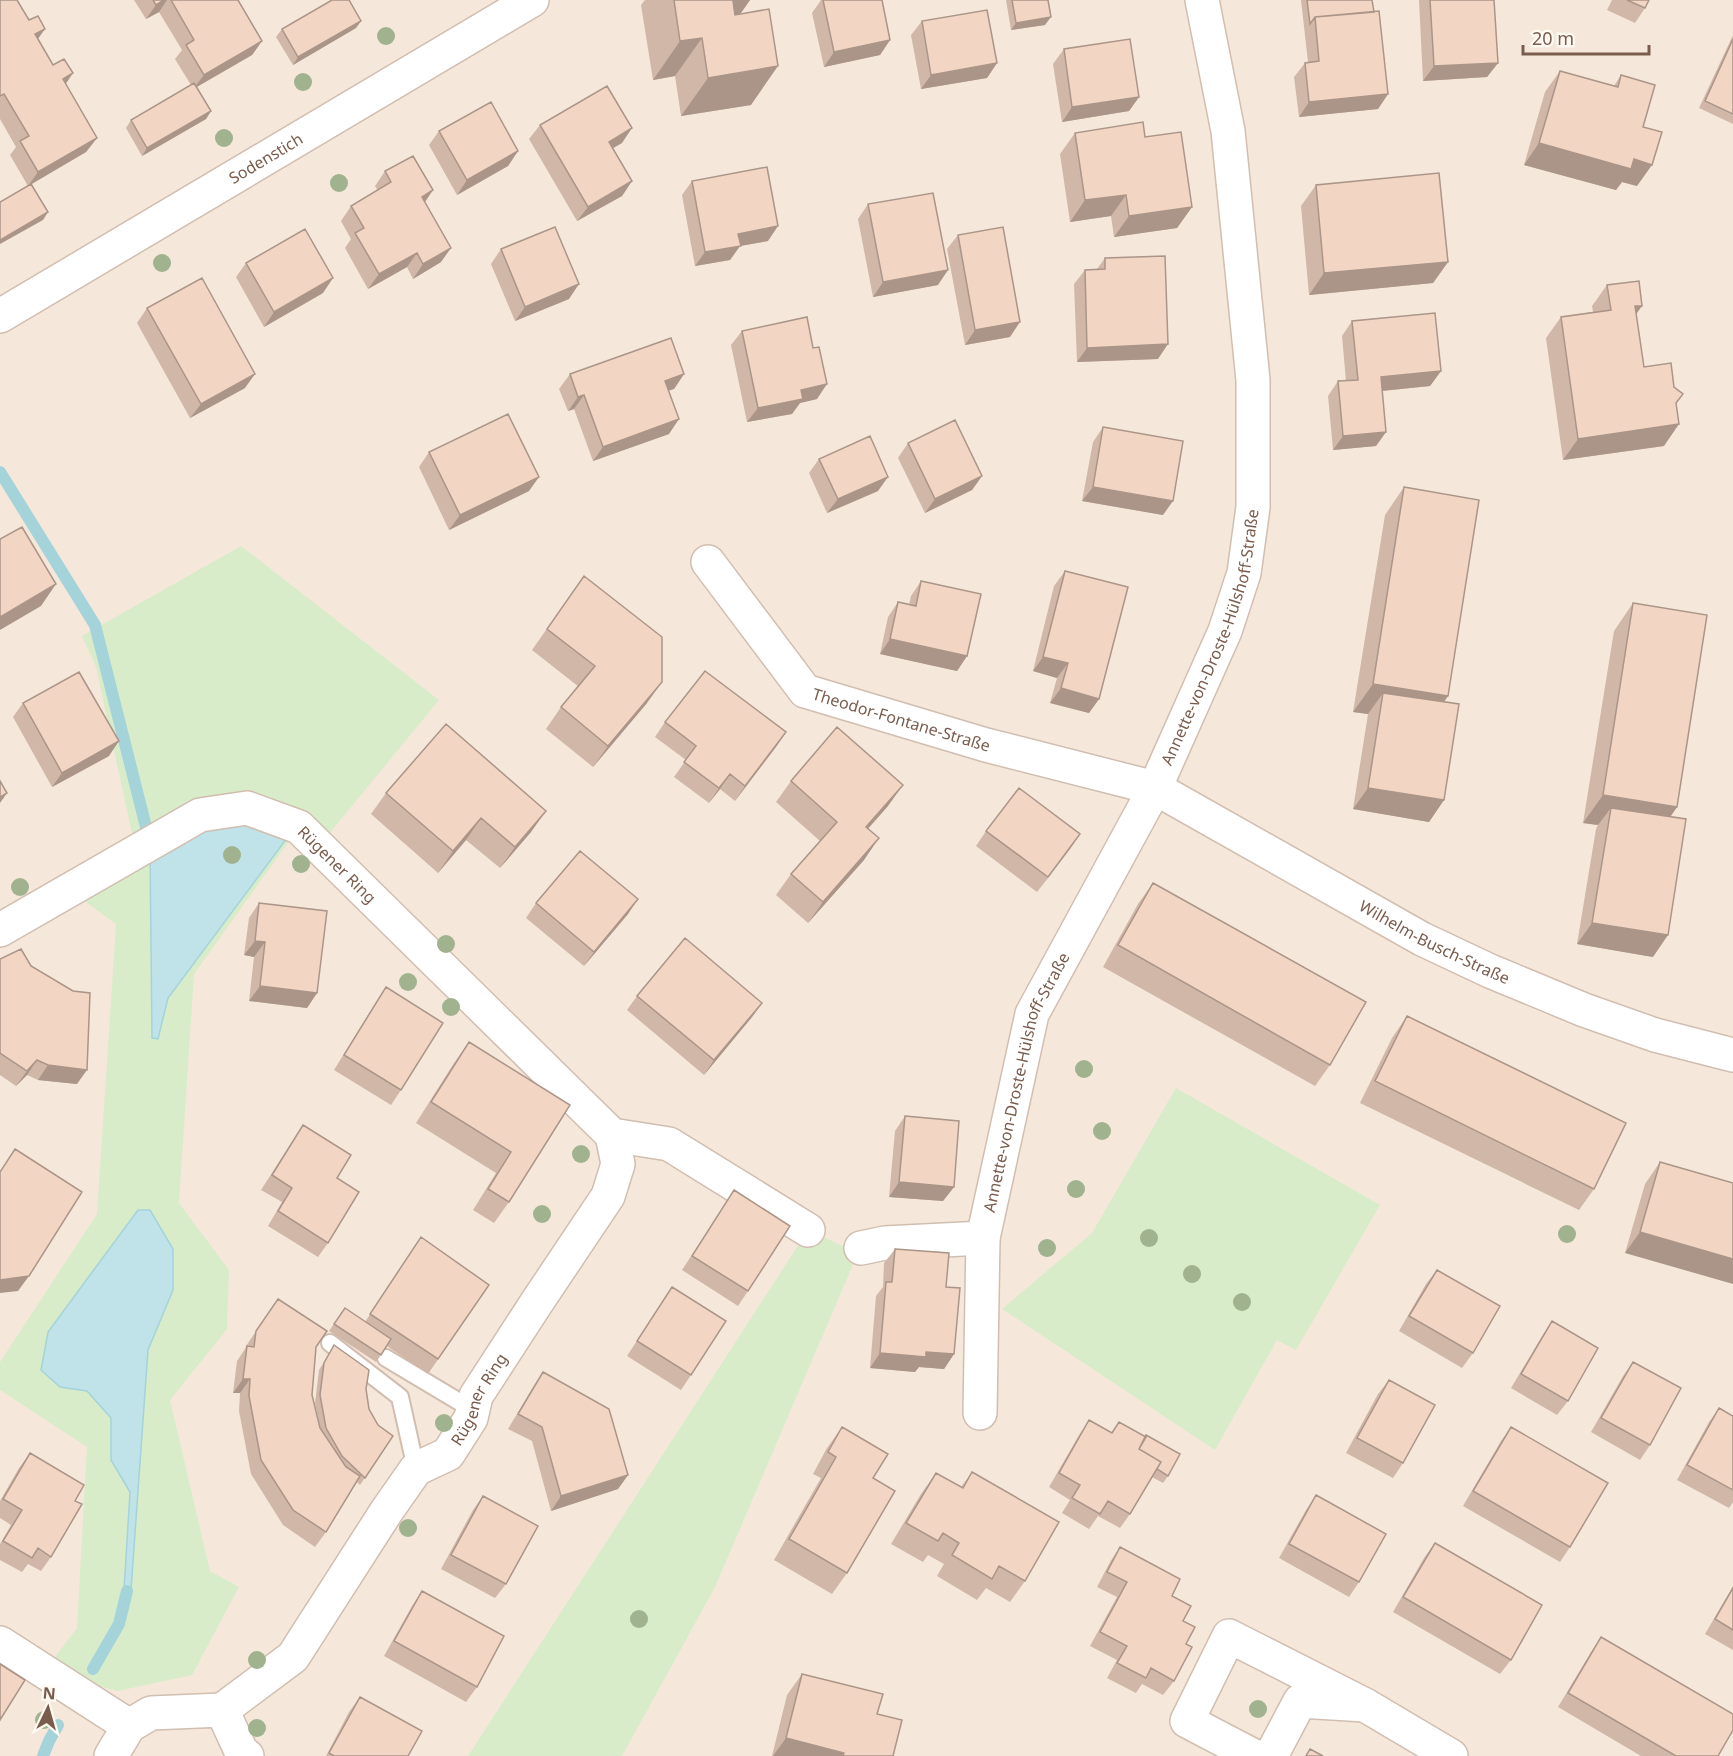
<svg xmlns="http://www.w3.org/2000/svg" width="1733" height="1756" viewBox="0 0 1733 1756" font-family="'Noto Sans',sans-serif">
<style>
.residential{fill:#f5e8da}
.green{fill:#d8ecc9;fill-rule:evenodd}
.water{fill:#bfe3e8;stroke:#a5d3da;stroke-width:1.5}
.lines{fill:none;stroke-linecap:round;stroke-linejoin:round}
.stream{stroke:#a5d3da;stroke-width:12}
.service-casing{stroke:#d1beb0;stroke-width:20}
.minor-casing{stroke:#d1beb0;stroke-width:36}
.service{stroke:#fff;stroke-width:16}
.minor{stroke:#fff;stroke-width:33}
.tree{fill:#a0b28e}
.wall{fill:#d1b7a8}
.shaded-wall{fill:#aa9588}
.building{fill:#f3d5c3;stroke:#aa9588;stroke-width:1.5}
.labels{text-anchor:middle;stroke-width:4.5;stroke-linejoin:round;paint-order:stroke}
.street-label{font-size:16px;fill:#7a5c4d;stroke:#fffaf3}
</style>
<rect width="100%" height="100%" fill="#fdf6ec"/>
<path class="residential" d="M0,0H1733V1756H0Z"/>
<path class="green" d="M241,546L439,700L319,846L299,827L194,974L179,1203L229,1270L227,1329L170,1400L210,1571L239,1587L192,1675L118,1691L91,1684L55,1657L77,1628L87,1447L0,1390V1362L97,1214L116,924L69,890L136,852L96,667L82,636ZM188,827L293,830L168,998L157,1039ZM173,1290L148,1350L131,1590H124L130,1492L111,1460V1418L87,1390Z
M1176,1088L1380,1205L1296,1350L1277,1340L1215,1450L1002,1309L1092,1233Z
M808,1230L858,1253L715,1587L622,1756H468Z"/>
<path class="water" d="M247,815L293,830L168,998L158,1039L152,1038L150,848Z
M138,1210H150L173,1249V1290L148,1350L131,1590H124L130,1492L111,1460V1418L87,1391L60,1387L41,1370L48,1332Z"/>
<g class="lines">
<path class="stream" d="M0,472L95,625L146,827
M93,1669L119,1624L127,1591
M43,1756L49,1741L58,1725"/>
<g class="service-casing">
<path id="service" d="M330,1343L400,1397L416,1469
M386,1358L473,1410"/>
</g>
<g class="minor-casing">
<g id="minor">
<path id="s1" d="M0,316L532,0"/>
<path id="s2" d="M708,562L805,691L986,745L1155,788L1422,939L1490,971L1584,1010L1655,1035L1733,1055"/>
<path id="s3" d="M0,930L200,815L247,808L299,827L612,1135L669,1144L808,1230"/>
<path id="s4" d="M861,1248L885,1243L983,1238L1032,1014L1155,788L1225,631L1244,573L1253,507V380L1228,131L1202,0"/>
<path d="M980,1413L983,1238"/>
<path d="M0,1643L129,1726L151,1713L222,1710L242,1753L247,1756"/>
<path d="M1365,1705L1451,1756"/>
<path id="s5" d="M222,1710L293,1657L386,1512L416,1469L448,1454L471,1418L476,1396L537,1302L608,1196L618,1164L612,1135"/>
<path d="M111,1756L129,1726"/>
<path d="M1254,1756L1187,1721L1229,1636L1365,1705L1300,1701L1271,1756"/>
</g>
</g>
<use href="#service" class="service"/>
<use href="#minor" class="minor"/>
</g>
<g class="tree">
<circle cx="386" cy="36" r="9"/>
<circle cx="303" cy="82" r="9"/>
<circle cx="224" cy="138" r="9"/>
<circle cx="339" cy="183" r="9"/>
<circle cx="162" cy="263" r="9"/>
<circle cx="232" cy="855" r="9"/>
<circle cx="301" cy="864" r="9"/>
<circle cx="20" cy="887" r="9"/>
<circle cx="446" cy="944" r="9"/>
<circle cx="408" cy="982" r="9"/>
<circle cx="451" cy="1007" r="9"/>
<circle cx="1084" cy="1069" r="9"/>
<circle cx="1102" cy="1131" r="9"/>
<circle cx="581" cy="1154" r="9"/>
<circle cx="1076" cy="1189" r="9"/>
<circle cx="542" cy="1214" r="9"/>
<circle cx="1567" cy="1234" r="9"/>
<circle cx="1149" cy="1238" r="9"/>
<circle cx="1047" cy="1248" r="9"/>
<circle cx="1192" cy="1274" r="9"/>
<circle cx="1242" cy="1302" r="9"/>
<circle cx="444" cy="1423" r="9"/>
<circle cx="408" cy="1528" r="9"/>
<circle cx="639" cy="1619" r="9"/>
<circle cx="257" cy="1660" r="9"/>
<circle cx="1258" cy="1709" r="9"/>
<circle cx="44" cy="1720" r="9"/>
<circle cx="257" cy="1728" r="9"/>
</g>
<path class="wall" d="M0,0L38,39L97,138L86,152L32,184L43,220L28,186L10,155L16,147L0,119Z
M134,0H238L262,41L252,55L197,87L211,111L206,119L142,156L126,128L131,120L191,85L175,59L182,50L159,12L146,19Z
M645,0H750L740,14L751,105L681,116L675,76L653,80L641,5Z
M821,0H882L890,40L880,55L824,67L812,13Z
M1006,0H1048L1045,25L1011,30Z
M1301,0H1372L1388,94L1378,109L1299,117L1294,77L1305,63L1308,62Z
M1419,0H1494L1498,63L1487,77L1423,81Z
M1612,0H1649L1645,8L1635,23L1607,10Z
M361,21L356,28L293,65L276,37L282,29Z
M922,21L997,63L987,78L921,89L911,35Z
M1733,35V124L1699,108Z
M1064,49L1139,97L1129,111L1062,122L1053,64Z
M1560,71L1614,86L1621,75L1643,127L1637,186L1622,182L1616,190L1524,165L1545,92Z
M540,125L622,143L613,148L632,181L622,196L577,221L529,139Z
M439,131L518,151L508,166L457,195L429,145Z
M1075,133L1145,137L1192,207L1177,228L1114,237L1111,216L1070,222L1060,154Z
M385,171L425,202L441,262L413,279L407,267L368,289L345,248L351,239L341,221L351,206L378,191L375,186Z
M692,181L768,241L740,246L730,260L695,266L682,195Z
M1316,185L1448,262L1433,283L1309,295L1301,206Z
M868,204L938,285L873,297L858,219Z
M958,235L1010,337L965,345L947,249Z
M501,249L569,299L515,321L491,264Z
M1105,258L1158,359L1077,362L1074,284L1085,270L1097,269Z
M246,263L323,293L264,327L236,277Z
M1607,285L1636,314L1644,367L1676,404L1664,446L1563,460L1546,338L1561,317L1593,312L1592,306Z
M147,308L245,388L190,418L137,323Z
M1352,321L1441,371L1430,386L1382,391L1386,432L1376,446L1333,450L1328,396L1338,381H1346L1342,336Z
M742,331L817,399L800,403L792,414L747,422L731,345Z
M570,374H684L674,389L669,390V434L593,461L574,409L568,411L559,389Z
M1103,427L1163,515L1082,501L1093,442Z
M908,443L982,476L972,490L925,513L898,458Z
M429,452L529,491L449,530L419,467Z
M819,459L878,491L827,513L809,473Z
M1404,487L1448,696L1444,702V800L1429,822L1353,809L1368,714L1353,712L1385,515Z
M1065,571L1099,699L1089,713L1050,703L1057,678L1033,671L1054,586Z
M584,576L647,703L593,767L546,729L561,707L579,687L532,650Z
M921,581L967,656L957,671L880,654L888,617L898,602L909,605L911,596Z
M1633,603L1677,807L1670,817L1653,957L1577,944L1596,829L1598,825L1583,823L1614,631Z
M23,703L109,756L52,787L13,717Z
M665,722L786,732L735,801L720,789L709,803L674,777L686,760L655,737Z
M791,781L888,806L868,828L864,860L808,923L776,895L791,874L820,841L776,802Z
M386,793L531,832L500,868L466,840L438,873L371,814Z
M986,831L1080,834L1037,892L976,846Z
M1153,883L1330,1065L1315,1086L1103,967L1138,904Z
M259,903L317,993L307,1008L249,1001L254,957L244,955L249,918Z
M536,903L628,914L584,966L526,918Z
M0,959L77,1084L38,1080L27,1075L16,1086L0,1075Z
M386,987L401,1090L391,1105L334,1070L376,1002Z
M637,996L762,1003L752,1017L704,1075L627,1010Z
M1407,1016L1594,1189L1579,1210L1360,1103L1392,1038Z
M469,1042L570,1105L509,1202L494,1223L473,1210L496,1173L416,1123L454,1063Z
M905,1116L954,1187L943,1201L889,1197L895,1131Z
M303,1125L328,1243L318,1257L268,1226L282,1202L261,1190L293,1140Z
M1660,1162L1733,1183L1625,1253L1645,1184Z
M734,1190L748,1291L738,1306L682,1270Z
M421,1237L489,1285L428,1374L387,1346L376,1362L329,1331L345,1308L365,1322Z
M895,1249L946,1287L954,1354L944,1369L919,1367L915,1372L870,1368L876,1296L883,1287L884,1263Z
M1437,1270L1473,1353L1462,1368L1399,1331L1426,1284Z
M672,1287L691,1375L681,1390L627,1356Z
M278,1299L316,1347L312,1395L320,1428L315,1403L319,1370L334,1345L366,1389L369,1409L378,1425L393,1436L360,1485L357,1482L326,1532L315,1547L283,1525L251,1474L239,1411L240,1393H233L237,1361L245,1349L246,1346Z
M1552,1321L1568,1401L1557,1415L1511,1388L1542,1336Z
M1633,1362L1650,1445L1640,1460L1591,1432L1623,1376Z
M543,1372L628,1475L618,1489L551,1511L532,1441L508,1429L533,1387Z
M1389,1380L1403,1463L1393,1478L1346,1453L1378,1394Z
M1719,1408L1733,1416V1502L1729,1508L1677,1480L1709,1422Z
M1089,1420L1111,1433L1119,1422L1168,1476L1163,1483L1152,1477L1130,1514L1120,1528L1098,1516L1089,1529L1062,1513L1070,1500L1049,1487L1079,1435Z
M842,1427L847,1573L832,1594L774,1560L821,1478L813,1474L827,1448Z
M1511,1427L1570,1547L1560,1562L1463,1506L1501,1441Z
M30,1453L75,1501L51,1557L41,1571L28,1564L22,1572L0,1560V1544L11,1525L0,1518V1501L19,1468Z
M972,1472L1025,1581L1010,1602L986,1588L977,1600L937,1576L944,1564L928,1555L923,1562L891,1544L921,1494L936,1473L961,1487Z
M1316,1495L1359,1582L1349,1597L1279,1558L1306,1510Z
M483,1496L506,1584L495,1598L441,1569L473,1510Z
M1435,1543L1511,1660L1500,1674L1393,1612L1424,1558Z
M1120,1547L1172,1596L1183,1621L1186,1644L1174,1681L1163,1695L1142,1684L1136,1693L1107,1678L1117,1660L1090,1646L1117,1597L1097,1587L1110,1562Z
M1733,1586V1650L1705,1634Z
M422,1591L477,1687L466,1702L384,1656L412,1606Z
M1601,1637L1718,1756H1641L1558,1707L1591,1652Z
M802,1674L893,1756H772L787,1695Z
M360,1697L408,1756H326L349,1712Z"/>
<path class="shaded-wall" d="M164,0H167L159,12L146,19L156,5Z
M736,0H750L725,36L733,1Z
M1051,17L1045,25L1011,30L1016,23Z
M361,21L356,28L293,65L298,57Z
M45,29L35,43V34Z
M702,38L675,76L653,80L680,41Z
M890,40L880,55L824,67L834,52Z
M262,41L252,55L193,89L204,75Z
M997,63L987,78L921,89L931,75Z
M1498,63L1487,77L1423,81L1434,66Z
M778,66L751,105L681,116L708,78Z
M73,73L63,88V79Z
M1388,94L1378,109L1299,117L1309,102Z
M1139,97L1129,111L1062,122L1072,107Z
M211,111L206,119L142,156L147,148Z
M632,128L622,143L599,156L609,142Z
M97,138L86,152L28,186L38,172Z
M1539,143L1634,159L1652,165L1637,186L1622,182L1616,190L1524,165Z
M518,151L508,166L457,195L467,180Z
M632,181L622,196L577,221L588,207Z
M433,190L423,205L422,197Z
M1126,195L1111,216L1070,222L1085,200Z
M1192,207L1177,228L1114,237L1129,216Z
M48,212L43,220L0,244V240Z
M778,226L768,241L740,246L730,260L695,266L705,252L738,234Z
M451,248L441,262L413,279L423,264Z
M417,253L407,267L368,289L379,274Z
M1448,262L1433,283L1309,295L1324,273Z
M948,270L938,285L873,297L883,282Z
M333,278L323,293L264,327L274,312Z
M579,284L569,299L515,321L525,307Z
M1635,306H1642L1627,327Z
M1020,322L1010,337L965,345L975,330Z
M1168,344L1158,359L1077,362L1087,348Z
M1441,371L1430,386L1371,392L1381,377Z
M255,374L245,388L190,418L201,404Z
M684,374L674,389L655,395L665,381Z
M827,384L817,399L800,403L792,414L747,422L758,408L801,390Z
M584,395L574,409L568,411L578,397Z
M679,419L669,434L593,461L603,447Z
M1679,424L1664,446L1563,460L1578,439Z
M1386,432L1376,446L1333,450L1343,436Z
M982,476L972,490L925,513L935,499Z
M539,477L529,491L449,530L460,515Z
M888,477L878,491L827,513L838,499Z
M1093,487L1173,501L1163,515L1082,501Z
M56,584L41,606L0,630V617Z
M890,639L967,656L957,671L880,654Z
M1043,657L1068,663L1057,678L1033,671Z
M662,682L647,703L593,767L608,746Z
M1373,684L1448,696L1429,723L1383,693L1368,714L1353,712Z
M1061,688L1099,699L1089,713L1050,703Z
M786,732L776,747L735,801L745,786Z
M119,741L109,756L52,787L62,773Z
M730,774L720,789L709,803L719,788Z
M903,785L888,806L851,848L866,827Z
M1368,788L1444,800L1429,822L1353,809Z
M7,793L0,803V797Z
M1603,795L1677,807L1658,835L1611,808L1598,825L1583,823Z
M546,811L531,832L500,868L515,847Z
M481,818L466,840L438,873L453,851Z
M1080,834L1070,849L1037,892L1048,877Z
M879,838L864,860L808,923L823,902Z
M638,899L628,914L584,966L594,952Z
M1592,923L1668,935L1653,957L1577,944Z
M255,941L265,942L254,957L244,955Z
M260,986L317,993L307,1008L249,1001Z
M762,1003L752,1017L704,1075L714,1060Z
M37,1060L27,1075L16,1086L27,1071Z
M48,1065L87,1070L77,1084L38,1080Z
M899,1182L954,1187L943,1201L889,1197Z
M1640,1232L1733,1259V1284L1625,1253Z
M29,1276L18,1291L0,1293V1280Z
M926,1352L954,1354L944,1369L919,1367L915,1372L870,1368L880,1353Z
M243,1379H250L240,1393H233Z
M628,1475L618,1489L551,1511L561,1496Z
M786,1738L844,1753L842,1756H773Z"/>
<path class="building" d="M0,0H17L29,20L38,16L45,29L35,34L53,65L64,59L73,73L63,79L97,138L38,172L20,141L29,136L4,94L0,96Z
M153,0H164L156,5Z
M171,0H238L262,41L204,75L186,45L194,40Z
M332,0H349L361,21L298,57L282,29Z
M674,0H736L733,1L735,15L769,9L778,66L708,78L702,38L680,41Z
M823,0H882L890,40L834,52Z
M1012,0H1048L1051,17L1016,23Z
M1307,0H1372L1374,12L1315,17L1310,24Z
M1430,0H1494L1498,63L1434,66Z
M1627,0H1649L1645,8Z
M987,10L997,63L931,75L922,21Z
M1379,11L1388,94L1309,102L1305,63L1319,61L1315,17Z
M1130,39L1139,97L1072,107L1064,49Z
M1733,39V114L1705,101Z
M1560,71L1618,87L1621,75L1655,85L1643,127L1662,132L1652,165L1634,159L1631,169L1539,143Z
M194,83L211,111L147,148L131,120Z
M607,86L632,128L609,142L632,181L588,207L540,125Z
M491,102L518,151L467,180L439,131Z
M1143,122L1145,137L1181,132L1192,207L1129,216L1126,195L1085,200L1075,133Z
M413,156L433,190L422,197L451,248L423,264L417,253L379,274L355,233L364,228L351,206L391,182L385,171Z
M767,167L778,226L738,234L741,246L705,252L692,181Z
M1439,173L1448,262L1324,273L1316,185Z
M31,184L48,212L0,240V202Z
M933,193L948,270L883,282L868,204Z
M555,227L579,284L525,307L501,249Z
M1003,227L1020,322L975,330L958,235Z
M305,229L333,278L274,312L246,263Z
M1165,256L1168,344L1087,348L1085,270L1105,269V258Z
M202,278L255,374L201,404L147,308Z
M1639,281L1642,306H1635L1644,367L1671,363L1674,387L1683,394L1676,403L1679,424L1578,439L1561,317L1611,310L1607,285Z
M1435,313L1441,371L1381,377L1386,432L1343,436L1338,381L1358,380L1352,321Z
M807,317L813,348L819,347L827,384L801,390L803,399L758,408L742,331Z
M671,338L684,374L665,381L679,419L603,447L584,395L578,397L570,374Z
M508,414L539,477L460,515L429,452Z
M955,420L982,476L935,499L908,443Z
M1103,427L1183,441L1173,501L1093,487Z
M870,436L888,477L838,499L819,459Z
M1404,487L1479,500L1448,696L1373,684Z
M22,527L56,584L0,617V539Z
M1065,571L1128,587L1099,699L1061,688L1068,663L1043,657Z
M584,576L662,637V682L608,746L561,707L595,666L547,629Z
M921,581L981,594L967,656L890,639L898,602L916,606Z
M1633,603L1707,615L1677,807L1603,795Z
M705,671L786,732L745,786L730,774L719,788L684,762L696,746L665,722Z
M79,672L119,741L62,773L23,703Z
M1383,693L1459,704L1444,800L1368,788Z
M446,724L546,811L515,847L481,818L453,851L386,793Z
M837,727L903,785L866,827L879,838L823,902L791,874L837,822L791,781Z
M0,781L7,793L0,797Z
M1019,788L1080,834L1048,877L986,831Z
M1611,808L1686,819L1668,935L1592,923Z
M580,851L638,899L594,952L536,903Z
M1153,883L1366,1002L1330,1065L1118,945Z
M259,903L327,911L317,993L260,986L265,942L255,941Z
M685,938L762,1003L714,1060L637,996Z
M21,949L31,966L73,991L90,993L87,1070L48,1065L37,1060L27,1071L0,1053V959Z
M386,987L443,1023L401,1090L344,1055Z
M1407,1016L1626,1123L1594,1189L1375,1081Z
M469,1042L570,1105L509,1202L488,1189L511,1152L431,1102Z
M905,1116L959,1121L954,1187L899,1182Z
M303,1125L351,1155L337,1178L359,1192L328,1243L278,1211L292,1188L272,1175Z
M15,1149L82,1192L29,1276L0,1280V1172Z
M1660,1162L1733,1183V1259L1640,1232Z
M734,1190L790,1226L748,1291L692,1256Z
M421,1237L489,1285L438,1359L370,1314Z
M895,1249L949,1253L946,1287L960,1288L954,1354L926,1352V1357L880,1353L886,1282H892Z
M1437,1270L1500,1306L1473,1353L1409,1316Z
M672,1287L726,1321L691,1375L637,1341Z
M278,1299L327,1331L316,1347L312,1395L320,1428L346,1467L360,1476L326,1532L293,1510L261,1460L249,1396L250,1379H243L247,1346L254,1347L256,1331Z
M345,1308L391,1339L381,1355L334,1324Z
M1552,1321L1598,1348L1568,1401L1521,1374Z
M334,1345L369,1370L366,1389L369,1409L378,1425L393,1436L365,1478L342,1456L326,1428L320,1395L324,1363Z
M1633,1362L1681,1388L1650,1445L1601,1418Z
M543,1372L609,1409L628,1475L561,1496L542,1427L518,1414Z
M1389,1380L1435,1405L1403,1463L1357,1438Z
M1719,1408L1733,1416V1490L1687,1465Z
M1089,1420L1112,1433L1119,1422L1146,1437L1139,1449L1161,1462L1130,1514L1108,1501L1100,1514L1072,1498L1080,1485L1059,1473Z
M842,1427L888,1454L873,1478L895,1491L847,1573L789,1539L836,1457L828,1452Z
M1511,1427L1608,1483L1570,1547L1473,1491Z
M1146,1435L1180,1454L1168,1476L1157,1469L1161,1462L1139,1449Z
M30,1453L84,1485L75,1501L82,1504L51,1557L38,1548L32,1558L3,1541L22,1510L3,1499Z
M972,1472L1059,1522L1025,1581L999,1566L992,1579L952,1555L959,1543L943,1533L938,1541L906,1523L936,1473L963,1488Z
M1316,1495L1386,1534L1359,1582L1289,1544Z
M483,1496L538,1526L506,1584L451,1555Z
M1435,1543L1542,1605L1511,1660L1403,1597Z
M1120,1547L1180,1579L1172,1596L1191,1606L1183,1621L1195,1627L1186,1644L1192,1647L1174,1681L1151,1668L1146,1678L1117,1663L1127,1646L1100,1632L1127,1582L1107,1572Z
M1733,1588V1630L1715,1619Z
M422,1591L504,1636L477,1687L394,1641Z
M1601,1637L1733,1714V1730L1718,1756H1676L1568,1693Z
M0,1664L25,1680L0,1720Z
M802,1674L883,1694L877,1714L902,1720L893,1756H843L844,1753L786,1738Z
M360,1697L422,1731L408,1756H334L329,1753Z
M1310,1749L1323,1756H1306Z"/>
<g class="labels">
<g class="street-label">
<text dy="6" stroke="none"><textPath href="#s1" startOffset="309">Sodenstich</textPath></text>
<text dy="6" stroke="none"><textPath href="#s4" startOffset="771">Annette-von-Droste-Hülshoff-Straße</textPath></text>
<text dy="6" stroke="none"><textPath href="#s2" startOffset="262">Theodor-Fontane-Straße</textPath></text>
<text dy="6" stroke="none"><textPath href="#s3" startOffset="387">Rügener Ring</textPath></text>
<text dy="6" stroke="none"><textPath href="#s2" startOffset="844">Wilhelm-Busch-Straße</textPath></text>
<text dy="6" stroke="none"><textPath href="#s4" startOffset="285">Annette-von-Droste-Hülshoff-Straße</textPath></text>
<text dy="6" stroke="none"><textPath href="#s5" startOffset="412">Rügener Ring</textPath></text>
</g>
</g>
<g transform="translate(48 1708) rotate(5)" stroke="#fffaf3" stroke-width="4.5" paint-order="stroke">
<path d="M0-4.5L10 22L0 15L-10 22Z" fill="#7a5c4d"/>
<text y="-9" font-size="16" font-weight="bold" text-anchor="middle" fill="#7a5c4d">N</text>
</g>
<path d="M1523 45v9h126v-9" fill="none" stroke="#7a5c4d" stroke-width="3"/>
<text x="1532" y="45" font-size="18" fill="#7a5c4d" stroke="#fffaf3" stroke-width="4.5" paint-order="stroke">20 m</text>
</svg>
